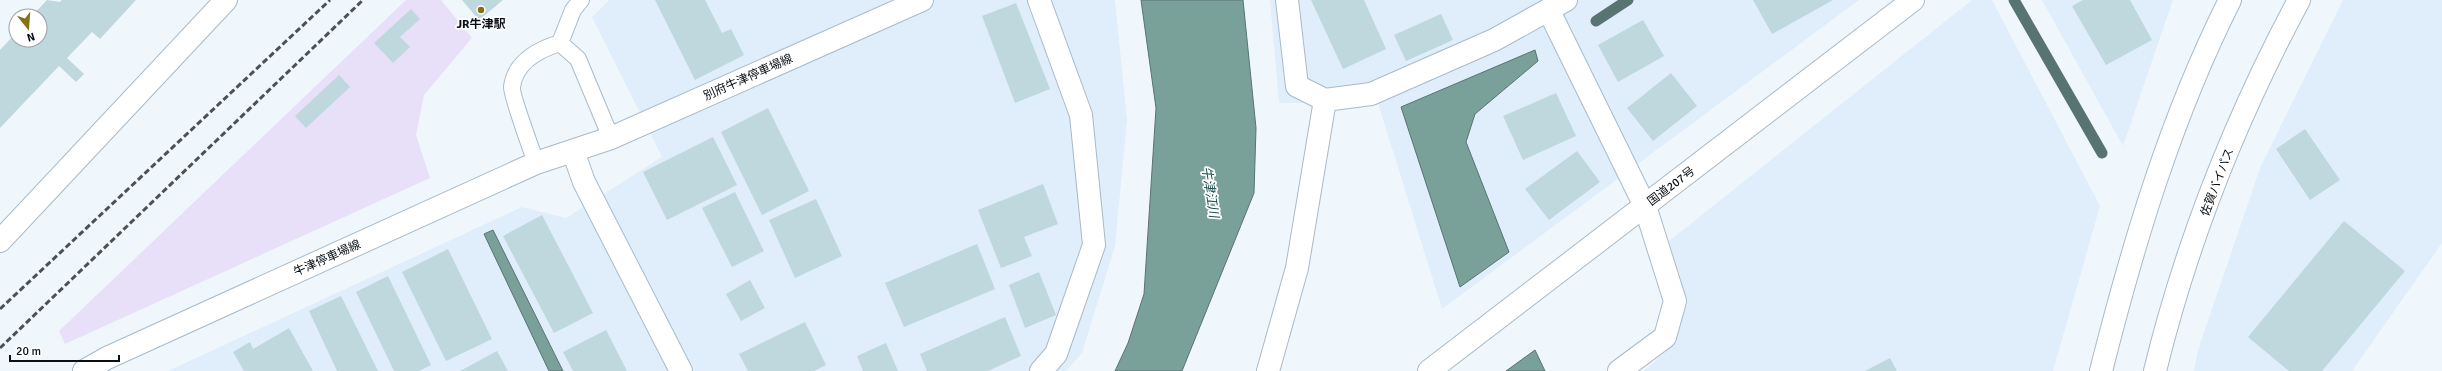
<svg xmlns="http://www.w3.org/2000/svg" width="2442" height="371" viewBox="0 0 2442 371" font-family="Signika,'Noto Sans JP',sans-serif">
<style>
.built{fill:#dfeefa}
.green{fill:#e8dff9}
.water{fill:#7aa09a;stroke:#587472}
.lines{fill:none;stroke-linecap:round;stroke-linejoin:round}
.stream{stroke:#587472;stroke-width:11}
.building{fill:#bed8de}
.lane-casing{stroke:#a8bac9;stroke-width:18}
.street-casing{stroke:#a8bac9;stroke-width:24}
.secondary-casing{stroke:#a8bac9;stroke-width:24}
.highway-casing{stroke:#a8bac9;stroke-width:24}
.lane{stroke:#fff;stroke-width:16}
.street{stroke:#fff;stroke-width:22}
.secondary{stroke:#fff;stroke-width:22}
.highway{stroke:#fff;stroke-width:22}
.rail{stroke:#4b5157;stroke-width:3;stroke-dasharray:6 3;stroke-linecap:butt}
.poi-dot{fill:#857112;stroke:#fff;stroke-width:1.5}
.labels{text-anchor:middle;stroke-width:3.5;stroke-linejoin:round;paint-order:stroke}
.poi-label{font-size:12px;font-weight:bold;fill:#090f14;stroke:#fff}
.street-label{font-size:12px;fill:#090f14;stroke:#fff}
.water-label{font-size:13px;font-style:italic;fill:#1a514a;stroke:#fff}
</style>
<rect width="100%" height="100%" fill="#eff7fd"/>
<path class="built" d="M609,0H1115L1127,120L1115,246L1082,353L1066,371H168L522,207L566,218L662,157L592,17Z
M1270,0H1859L1442,309L1378,103H1279Z
M1972,0H1992L2100,206L2053,371H1644L1671,347L1687,304L1669,241Z
M2042,0H2173L2123,146Z
M2343,0H2442V243L2352,371H2194L2198,350L2260,168Z"/>
<path class="green" d="M406,0H441L472,38L424,95L416,135L430,178L65,344L59,331Z"/>
<path class="water" d="M1141,0H1243L1256,128L1254,193L1182,371H1115L1128,343L1144,294L1156,108Z
M1535,50L1538,61L1475,114L1466,142L1509,252L1460,287L1401,107Z
M493,230L563,371H549L484,234Z
M1535,350L1545,371H1506Z"/>
<g class="lines">
<path class="stream" d="M2014,0L2102,153
M1596,21L1628,0"/>
</g>
<path class="building" d="M47,0L60,2L62,0H136L100,39L92,32L67,58L84,74L76,82L59,66L0,128V50L16,33V40H40V16H32Z
M462,0H503L479,20Z
M655,0H705L722,33L731,29L744,55L695,80Z
M1311,0H1364L1386,49L1343,69Z
M1753,0H1833L1772,34Z
M2083,0H2130L2152,40L2106,65L2072,6Z
M1016,3L1050,89L1015,103L982,16Z
M411,9L420,19L400,37L410,47L393,63L374,43Z
M1441,14L1453,40L1406,61L1394,35Z
M1643,20L1664,56L1618,82L1598,45Z
M1671,73L1697,106L1653,141L1627,108Z
M339,75L350,87L306,128L295,116Z
M1556,93L1576,136L1523,160L1503,116Z
M768,108L809,191L762,215L721,132Z
M2305,129L2340,180L2310,200L2276,149Z
M713,137L737,185L667,220L643,172Z
M1577,151L1600,182L1549,220L1525,189Z
M1043,184L1058,224L1024,237L1032,256L1001,268L978,210Z
M735,192L764,251L732,267L702,208Z
M816,199L842,256L795,278L769,220Z
M542,215L593,313L554,333L503,236Z
M2344,221L2405,271L2322,371H2289L2248,337Z
M977,244L995,289L904,327L885,283Z
M448,249L492,339L446,361L402,272Z
M1039,272L1056,315L1025,328L1009,285Z
M388,276L431,365L419,371H394L356,292Z
M750,280L765,308L741,321L726,294Z
M341,296L378,371H337L309,311Z
M1005,317L1021,356L988,371H927L920,354Z
M805,322L826,365L814,371H748L739,354Z
M289,328L313,371H244L233,352L250,342L253,349Z
M606,330L627,371H573L563,352Z
M886,343L898,371H863L857,356Z
M497,351L508,371H460Z
M1890,358L1897,371H1865Z"/>
<g class="lines">
<g class="lane-casing">
<path id="lane" d="M560,43L573,10L581,0
M536,163C532,151 511,95 512,87C515,62 537,50 560,43L578,59L611,138"/>
</g>
<g class="street-casing">
<path id="street" d="M1039,0L1081,115L1094,245L1056,354L1041,371
M1287,0L1297,86L1325,100L1371,94L1494,40L1566,0
M1549,11L1645,206L1675,301L1665,337L1619,371
M0,241L226,0
M1268,371L1297,268L1325,100"/>
</g>
<g class="secondary-casing">
<path id="secondary" d="M573,151L584,182L681,371
M84,371L107,358L536,163L611,138L922,0"/>
</g>
<g class="highway-casing">
<path id="highway" d="M1429,371L1913,0
M2101,371C2133,244 2171,117 2230,0
M2155,371C2186,244 2237,116 2299,0"/>
</g>
<use href="#lane" class="lane"/>
<use href="#street" class="street"/>
<use href="#secondary" class="secondary"/>
<use href="#highway" class="highway"/>
<path class="rail" d="M0,309L330,0
M0,348L363,0"/>
</g>
<circle class="poi-dot" cx="481" cy="10" r="4"/>
<g class="labels">
<g class="poi-label">
<text x="481" y="28">JR牛津駅</text>
</g>
<g class="street-label">
<text transform="translate(748 77) rotate(-24)" y="4">別府牛津停車場線</text>
<text transform="translate(2217 182) rotate(-69)" y="4">佐賀バイパス</text>
<text transform="translate(1671 186) rotate(-37)" y="4">国道207号</text>
<text transform="translate(327 258) rotate(-24)" y="4">牛津停車場線</text>
</g>
<g class="water-label">
<text transform="translate(1211 192) rotate(81)" y="5">牛津江川</text>
</g>
</g>
<g transform="translate(28 28) rotate(163)"><circle r="19" fill="#ffffff" stroke="#9d9fa1"/>
<path d="M0-3L7 15L0 10L-7 15Z" fill="#857112"/>
<text y="-6" font-size="11" font-weight="bold" text-anchor="middle" fill="#090f14">N</text>
</g>
<path d="M10 355v6h109v-6" fill="none" stroke="#090f14" stroke-width="2"/>
<text x="16" y="355" font-size="12" fill="#090f14" stroke="#ffffff" stroke-width="3" paint-order="stroke">20 m</text>
</svg>
